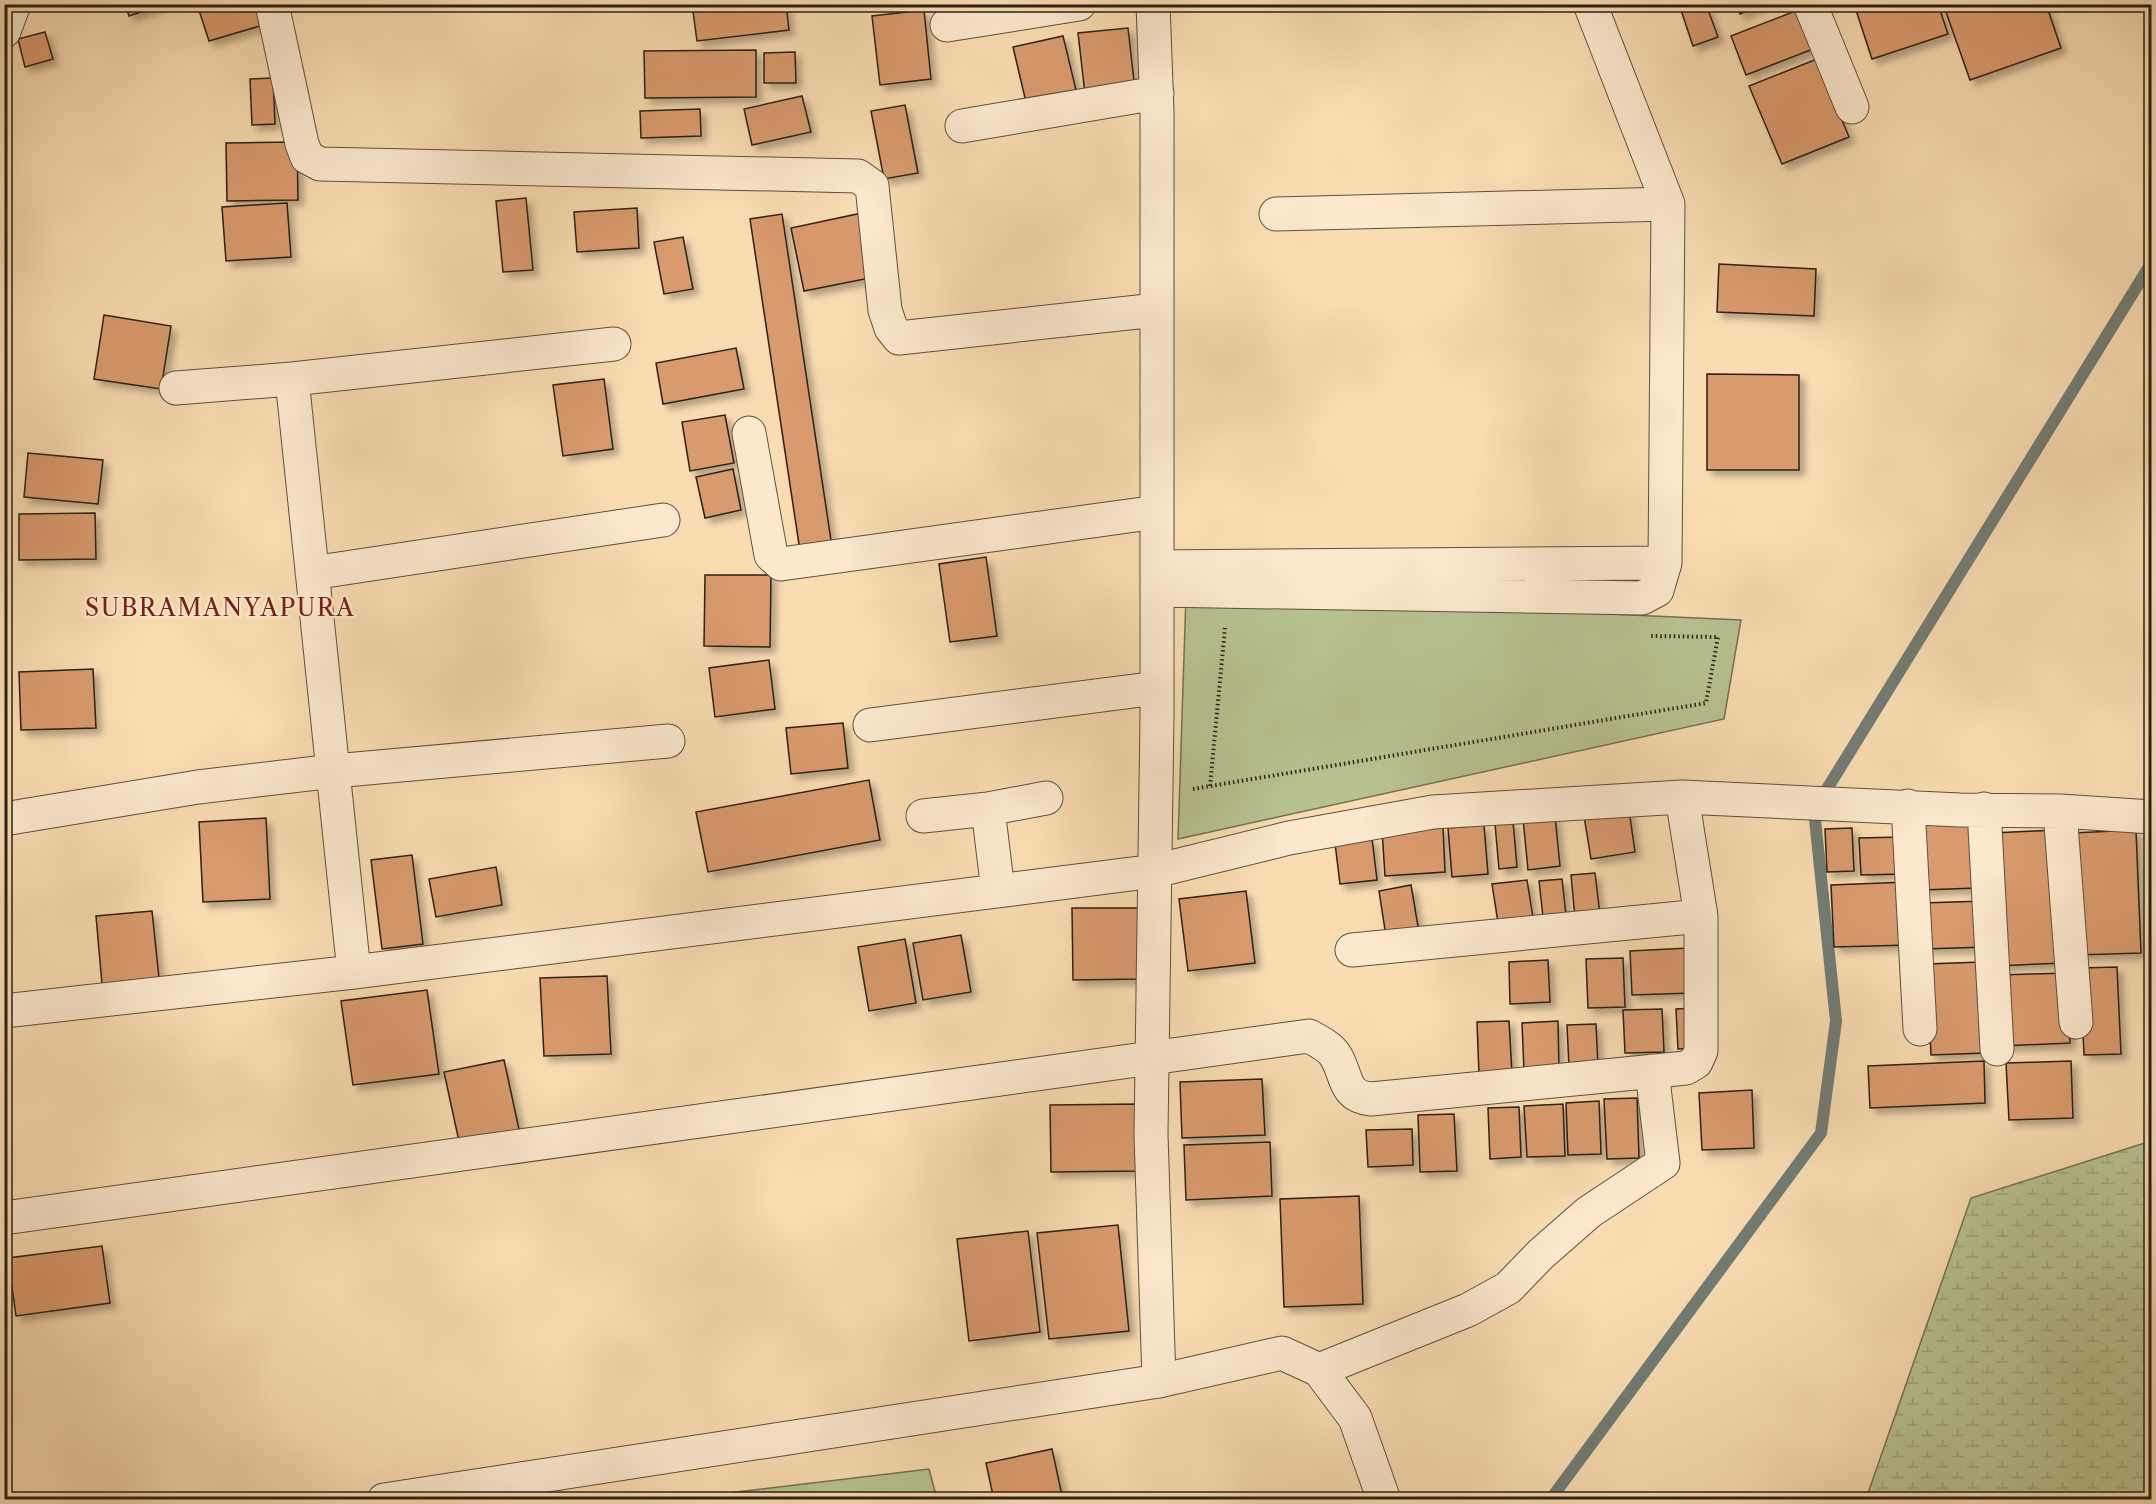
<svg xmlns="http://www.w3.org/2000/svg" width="2156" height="1504" viewBox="0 0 2156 1504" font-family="'Libre Caslon Text',serif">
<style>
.wetland{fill:url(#wetland-marsh);stroke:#727154;stroke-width:1.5}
.green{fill:#b8c291;stroke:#727154;stroke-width:1.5}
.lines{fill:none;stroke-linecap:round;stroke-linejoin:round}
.stream{stroke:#727c75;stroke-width:12}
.building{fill:#d99a6d;stroke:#2c2017;stroke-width:1.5;filter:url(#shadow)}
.minor-casing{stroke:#5f4f3e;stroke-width:35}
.tertiary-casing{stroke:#5f4f3e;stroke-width:35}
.path{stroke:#2c2017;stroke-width:4;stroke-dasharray:1.5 3;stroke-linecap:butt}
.minor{stroke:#fbe8cd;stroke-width:33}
.tertiary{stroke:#fbe8cd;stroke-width:33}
.labels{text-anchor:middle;stroke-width:4.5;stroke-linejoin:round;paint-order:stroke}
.quarter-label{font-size:24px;letter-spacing:1.5px;fill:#7a1f14;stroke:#fbe8cd}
</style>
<defs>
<pattern id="wetland-marsh" width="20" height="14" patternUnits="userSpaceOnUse" patternTransform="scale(1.5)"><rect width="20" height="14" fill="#b8c291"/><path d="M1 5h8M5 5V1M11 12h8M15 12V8" fill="none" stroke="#9ea67c"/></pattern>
<filter id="shadow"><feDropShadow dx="5.5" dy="5.5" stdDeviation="3" flood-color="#0004"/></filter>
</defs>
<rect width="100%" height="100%" fill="#f9dcb2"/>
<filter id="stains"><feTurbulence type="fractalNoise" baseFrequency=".00333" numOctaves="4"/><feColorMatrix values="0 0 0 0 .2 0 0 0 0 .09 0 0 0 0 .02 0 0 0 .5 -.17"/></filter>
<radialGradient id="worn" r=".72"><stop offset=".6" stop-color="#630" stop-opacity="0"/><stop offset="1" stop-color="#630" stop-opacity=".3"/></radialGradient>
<path class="wetland" d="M2151,1141V1499H1866L1971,1198Z"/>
<path class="green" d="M1186,595L1741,620L1724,719L1178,839Z
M929,1469L937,1499H678Z"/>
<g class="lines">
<path class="stream" d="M1550,1500L1821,1133L1836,1021L1814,810L2152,262"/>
</g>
<path class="building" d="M125,4H165L129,16Z
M197,4H264L270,23L209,41Z
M692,4H786L789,30L697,41Z
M1679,4H1706L1718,37L1693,46Z
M1736,4H1763L1740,14Z
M1854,4H1938L1948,34L1872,59Z
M1967,4H2046L2061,48L1970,80L1946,12Z
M924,10L931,79L880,85L872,16Z
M1798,10L1813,49L1746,75L1731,36Z
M1128,28L1135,90L1085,94L1078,33Z
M45,32L53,59L25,67L18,39Z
M1063,36L1076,90L1026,102L1013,47Z
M756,50V97L645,98L644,51Z
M795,52L796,83H764V53Z
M1817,59L1849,137L1782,164L1749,86Z
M273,78L275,124L252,125L250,79Z
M802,96L811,132L752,145L744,109Z
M905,105L918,173L884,179L871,111Z
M700,109L701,136L641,138L640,111Z
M297,142L298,200L227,201L226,143Z
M526,198L533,270L503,272L496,201Z
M287,203L291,257L226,261L222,207Z
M637,208L639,248L577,252L574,212Z
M862,213L875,277L804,291L791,228Z
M782,214L832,547L800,551L750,219Z
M683,237L693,289L664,294L654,242Z
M1719,264L1816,269L1814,316L1717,312Z
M104,315L171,326L161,389L94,379Z
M736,348L744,389L663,404L656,363Z
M1707,374L1799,375V470H1707Z
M604,379L613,449L563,456L553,385Z
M725,415L734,463L690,471L682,422Z
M28,453L103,460L98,504L24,497Z
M733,469L741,510L705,518L696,477Z
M95,513L96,559L19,560V514Z
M986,557L997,636L950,642L939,564Z
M705,575H771L770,647L704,646Z
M769,660L775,709L715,717L709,668Z
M93,669L96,728L21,730L19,672Z
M843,723L848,768L791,774L786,728Z
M869,780L880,840L708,872L696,812Z
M1629,810L1635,852L1591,859L1584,816Z
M1555,816L1560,866L1528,870L1523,819Z
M266,818L270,899L203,902L199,822Z
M1513,821L1517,867L1499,869L1495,824Z
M1974,822L1976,888L1923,890L1920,824Z
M1484,825L1488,874L1452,877L1448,828Z
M1443,827L1445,872L1385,876L1382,830Z
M1852,828L1854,871L1827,872L1825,829Z
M2056,830L2062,963L1997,966L1992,833Z
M2136,830L2141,953L2077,955L2072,833Z
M1902,837L1903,874L1861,875L1859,838Z
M1372,838L1377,880L1340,884L1335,843Z
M412,855L423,944L382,949L371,860Z
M496,867L502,905L436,917L429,879Z
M1595,873L1600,915L1575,918L1571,875Z
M1562,879L1567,924L1544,926L1539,881Z
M1527,880L1534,924L1499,929L1492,884Z
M1908,882L1910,945L1834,947L1831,885Z
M1411,885L1419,932L1386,936L1379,891Z
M1246,891L1255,963L1188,971L1179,899Z
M1984,901L1987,947L1924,949L1922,903Z
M1072,908H1138V979L1073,980Z
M152,911L159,978L102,984L96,916Z
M961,935L971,992L923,1000L913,943Z
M905,939L916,1003L869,1011L858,947Z
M1689,948L1692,993L1632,995L1630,951Z
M1623,958L1625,1007L1588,1008L1586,959Z
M1548,960L1550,1002L1510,1004L1509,962Z
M1981,962L1985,1053L1931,1055L1927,964Z
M2117,967L2121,1054L2084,1055L2080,968Z
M2067,973L2070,1043L2002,1046L1999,975Z
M607,976L611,1054L544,1056L540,978Z
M427,990L439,1074L353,1085L341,1001Z
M1694,1008L1695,1048L1678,1049L1676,1009Z
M1662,1009L1664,1052L1625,1053L1623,1010Z
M1509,1021L1512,1074L1479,1075L1477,1022Z
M1558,1021L1559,1070L1524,1072L1522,1023Z
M1596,1024L1598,1066L1569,1067L1567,1025Z
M504,1060L520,1134L460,1146L444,1072Z
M1984,1061L1985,1103L1870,1108L1868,1066Z
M2071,1061L2073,1118L2009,1120L2006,1063Z
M1262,1079L1265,1135L1182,1138L1180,1082Z
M1752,1090L1754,1148L1702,1150L1699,1093Z
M1637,1098L1639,1158L1607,1159L1604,1099Z
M1599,1101L1601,1154L1568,1155L1566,1103Z
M1137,1104V1171L1051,1172L1050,1105Z
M1563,1104L1565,1156L1527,1157L1524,1106Z
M1519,1107L1521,1157L1490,1159L1488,1108Z
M1454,1114L1457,1171L1420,1172L1418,1115Z
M1412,1129L1413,1165L1368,1167L1366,1130Z
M1270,1142L1272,1196L1186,1200L1184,1145Z
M1359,1196L1363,1304L1284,1307L1280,1199Z
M1118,1225L1129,1331L1049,1339L1037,1233Z
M1028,1231L1040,1332L969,1341L957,1239Z
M102,1246L110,1303L16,1316L8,1258Z
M1052,1449L1063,1500H994L986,1463Z"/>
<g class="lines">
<g class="minor-casing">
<path id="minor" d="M272,4L302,144L307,157L320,164L858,176L872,186L885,310L891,328L899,338L1156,310
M1153,4L1157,112V715L1151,1134L1159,1381
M1810,4L1852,107
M947,25L1079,4
M4,31L14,4
M962,126L1157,93
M1276,214L1668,204
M176,388L292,379
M749,433L771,555L781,564L1157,512
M1157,567L1665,563
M312,573L663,520
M1157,590L1642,598L1657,590L1665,563L1668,204L1590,4
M870,725L1157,688
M1908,806L1920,1029
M988,809L998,891
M1984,809L1997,1049
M2060,811L2076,1022
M923,816L988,809L1046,798
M4,819L198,787L334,771L668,741
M1352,950L1701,916
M354,972L292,379L614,344
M4,1011L354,972L1155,871L1289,838L1433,812L1682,797L1960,810L2060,811L2152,817
M4,1218L1309,1036C1318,1041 1330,1047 1335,1055C1348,1075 1342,1096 1371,1099L1686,1068L1696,1062L1701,1051V916L1682,797
M1319,1370L1468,1310L1508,1288L1541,1254L1589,1212L1663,1163L1652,1071"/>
</g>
<g class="tertiary-casing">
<path id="tertiary" d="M384,1500L1159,1381L1282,1353L1319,1370L1355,1418L1384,1500"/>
</g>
<path class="path" d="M1210,786L1225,628
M1193,789L1706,703L1718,637L1650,636"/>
<use href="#minor" class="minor"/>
<use href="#tertiary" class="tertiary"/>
</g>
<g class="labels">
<g class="quarter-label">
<text x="220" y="616">SUBRAMANYAPURA</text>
</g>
</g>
<rect width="2156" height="1504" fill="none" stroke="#f9dcb2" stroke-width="24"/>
<rect x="6" y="6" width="2144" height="1492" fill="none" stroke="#2c2017" stroke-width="3"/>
<rect x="12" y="12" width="2132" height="1480" fill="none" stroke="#2c2017" stroke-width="1.5"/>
<rect width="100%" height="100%" filter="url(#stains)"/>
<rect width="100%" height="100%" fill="url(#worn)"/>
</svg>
